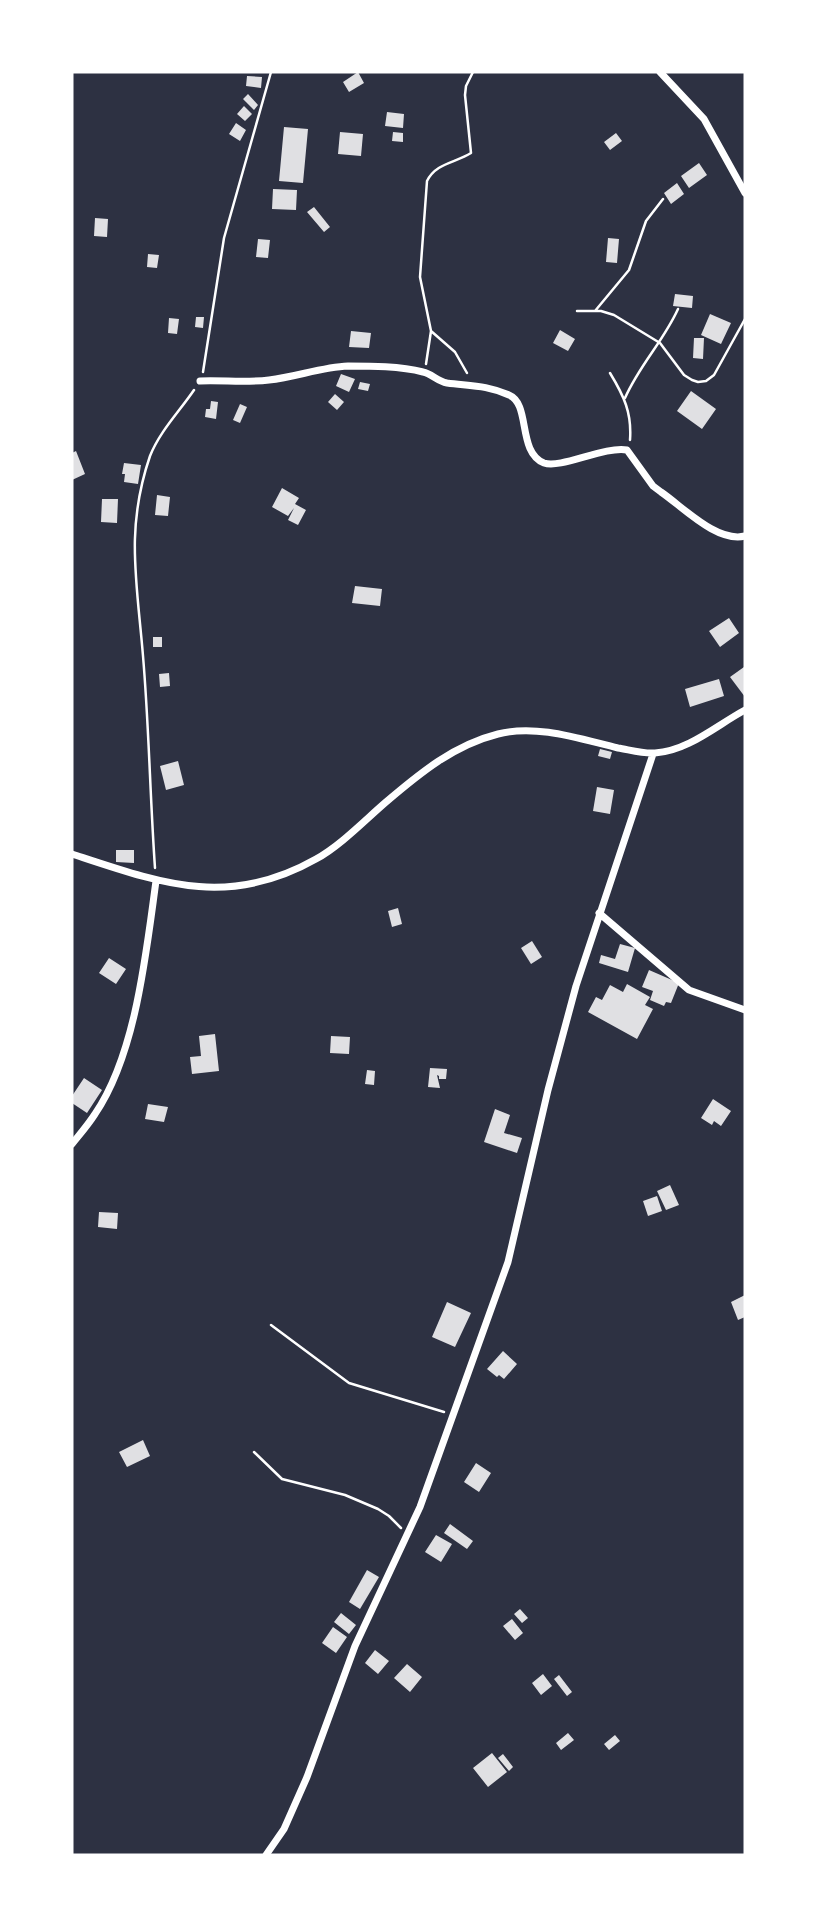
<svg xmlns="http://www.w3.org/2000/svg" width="817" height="1927" viewBox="0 0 817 1927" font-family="'PT Serif',serif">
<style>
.building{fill:#e0e0e3}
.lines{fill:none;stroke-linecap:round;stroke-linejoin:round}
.path{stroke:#fff;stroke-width:2.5}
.minor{stroke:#fff;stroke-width:7}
</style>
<rect width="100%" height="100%" fill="#2d3142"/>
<path class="building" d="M358,72L364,83L349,92L343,82Z
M247,76L262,77L261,88L246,86Z
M248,94L258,105L254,110L243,99Z
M244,106L252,114L245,121L237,114Z
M387,112L404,114L403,128L385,126Z
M236,123L246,130L240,141L229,134Z
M284,127L308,129L303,183L279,181Z
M340,132L363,134L361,156L338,154Z
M393,132L403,133V142L392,141Z
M616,133L622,141L610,150L604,142Z
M699,163L707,175L689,188L681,176Z
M677,183L684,194L671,204L664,193Z
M273,189L297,190L296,210L272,209Z
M314,207L330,227L324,232L307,212Z
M95,218L108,219L107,237L94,236Z
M608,238L619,239L617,263L606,262Z
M258,239L270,240L268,258L256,257Z
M148,254L159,255L157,268L147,267Z
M675,294L693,296L692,308L673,306Z
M710,314L731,323L721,344L701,335Z
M196,317H204L203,328L195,327Z
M169,318L179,319L177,334L168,333Z
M560,330L575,339L568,351L553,343Z
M351,331L371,333L369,348L349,347Z
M694,338H704L703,359L693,358Z
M341,374L355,379L349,392L336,386Z
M360,382L370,384L368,391L358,389Z
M691,391L716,409L702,429L677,411Z
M335,394L344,402L337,410L328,402Z
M211,401L218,402L216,419L205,417L206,409H210Z
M240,404L247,407L240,423L233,420Z
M76,451L85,474L72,480V453Z
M124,463L141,465L138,484L124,482L125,474H122Z
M282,488L299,498L295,504L306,510L298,525L288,520L294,508L288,516L272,507Z
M157,495L170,497L168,516L155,515Z
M102,499H118L117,523L101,522Z
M355,586L382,589L380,606L352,603Z
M729,618L739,633L720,647L709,631Z
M153,637H162V647H153Z
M744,667L745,669V697L730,677Z
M169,673L170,686L160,687L159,674Z
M719,679L724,696L690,707L685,689Z
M600,749L612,752L610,759L598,756Z
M178,761L184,785L166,790L160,766Z
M597,787L614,790L610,814L593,811Z
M116,850H134V863L116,862Z
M398,908L402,924L392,927L388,911Z
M532,941L542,957L531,964L521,948Z
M620,944L635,948L628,972L599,963L601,955L615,959Z
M109,958L126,969L116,984L99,973Z
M649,970L679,983L671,1003L666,1002L664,1006L650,1000L653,991L642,987Z
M627,984L650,997L645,1005L653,1009L637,1039L588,1012L596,997L602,1000L610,985L623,992Z
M215,1034L219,1071L192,1074L190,1057L201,1056L199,1036Z
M331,1036L350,1037L349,1054L330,1053Z
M430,1068L447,1069L446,1079H439V1076L437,1075L440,1088L428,1087Z
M367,1070L375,1071L374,1085L365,1084Z
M84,1078L102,1090L87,1113L72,1103V1096Z
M713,1099L731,1111L721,1126L714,1121L712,1125L701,1118Z
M148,1104L168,1107L164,1122L145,1119Z
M495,1109L510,1115L504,1133L522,1138L517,1153L484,1142Z
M670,1185L679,1205L666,1210L657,1191Z
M657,1196L662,1211L648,1216L643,1201Z
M99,1212L118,1213L117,1229L98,1227Z
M745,1295V1317L738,1320L731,1302Z
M447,1302L471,1313L455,1347L432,1337Z
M503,1351L517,1364L504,1379L499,1375L497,1377L487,1369Z
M143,1440L150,1456L127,1467L119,1452Z
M476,1463L491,1473L479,1492L464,1482Z
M450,1524L473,1541L467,1549L444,1533Z
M436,1535L452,1544L441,1562L425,1552Z
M367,1570L379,1577L360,1609L349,1602Z
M520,1609L528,1618L522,1623L514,1614Z
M341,1613L356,1625L349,1634L334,1622Z
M512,1619L523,1633L515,1640L503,1626Z
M333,1627L347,1637L336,1653L322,1643Z
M375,1650L389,1661L378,1674L365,1663Z
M407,1664L422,1677L410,1692L394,1678Z
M543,1674L552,1686L541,1695L532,1683Z
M559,1675L572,1692L567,1696L554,1679Z
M568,1733L574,1740L561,1750L556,1743Z
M615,1735L620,1741L609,1750L604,1744Z
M492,1753L507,1772L488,1787L473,1768Z
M503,1754L513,1767L509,1771L498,1758Z"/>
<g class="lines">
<path class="path" d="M577,311H601L614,315L660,343L684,375L692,380L698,382L706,381L714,375L745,319
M595,311L629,270L646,221L663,199
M431,331L455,352L467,373
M426,364L431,331L420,277L427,181C436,163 455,163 471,153L465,95L466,86L473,72
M203,372L224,238L271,72
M610,373C624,396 632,413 630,440
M625,398C640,364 663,342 678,309
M155,868C150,797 149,726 143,656C137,582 125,529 150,456C160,431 179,412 194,390
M271,1325L349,1383L444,1412
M254,1452L282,1479L345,1495L378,1509L389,1516L401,1528"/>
<path class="minor" d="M660,72L704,119L745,193
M200,381C223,380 247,383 269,380C296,377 322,367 348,366C371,366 400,366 423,372C432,374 437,381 447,383C470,386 487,385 509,395C531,404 517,452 544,463C561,469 604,446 627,450L653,486L661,492C683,507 717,543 745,536
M72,854C160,883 228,909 316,859C340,846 365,820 386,802C420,773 454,745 498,734C537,724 580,739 618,748C630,750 643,754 655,753C688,751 717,725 745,710
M599,913L689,990L745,1010
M72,1144C80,1134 88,1125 95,1114C136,1054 146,953 156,881
M266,1855L284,1829L307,1777L355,1646L420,1507L508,1262L548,1090L576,986L653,754"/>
</g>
<rect width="817" height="1927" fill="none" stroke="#ffffff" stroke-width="147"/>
</svg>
